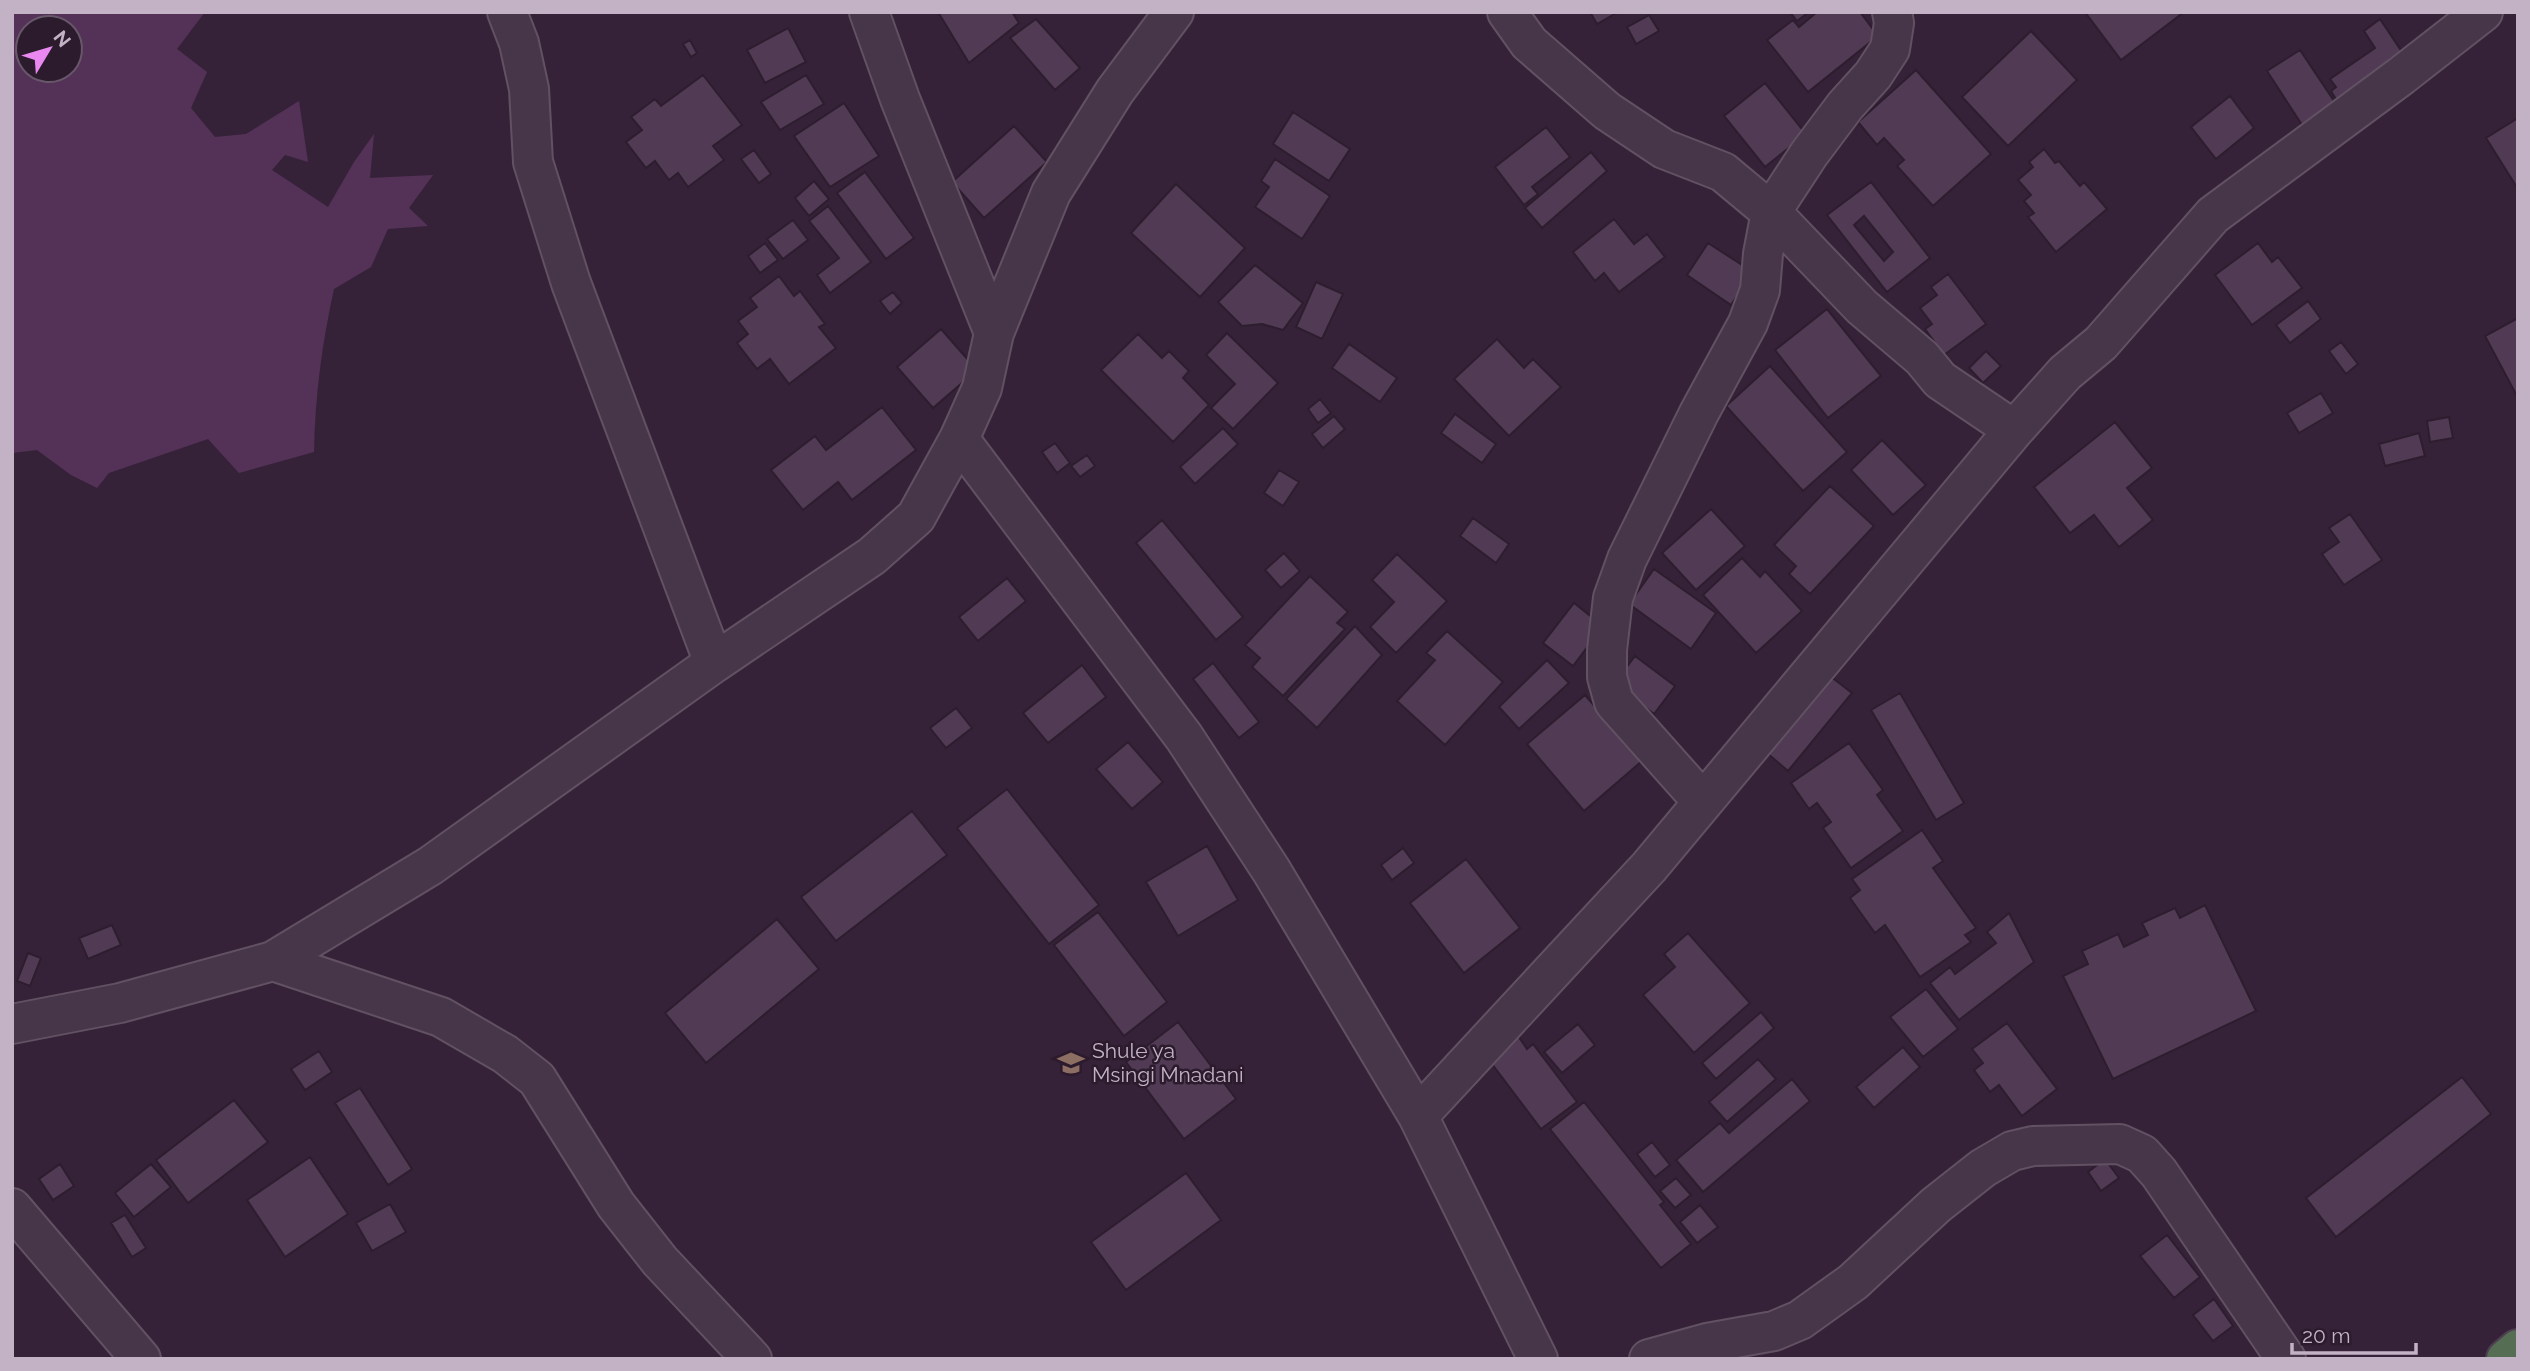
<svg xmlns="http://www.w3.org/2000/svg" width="2530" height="1371" viewBox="0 0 2530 1371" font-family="Raleway,sans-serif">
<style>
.water{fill:#543258;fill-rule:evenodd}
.building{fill:#513a54;stroke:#2d1d2f;stroke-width:2;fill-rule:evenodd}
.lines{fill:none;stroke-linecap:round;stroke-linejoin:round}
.street-casing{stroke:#615163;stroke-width:42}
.highway-casing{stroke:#4e3e50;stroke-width:42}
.street{stroke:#473649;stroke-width:38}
.highway{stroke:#556e53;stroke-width:38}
.labels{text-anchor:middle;stroke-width:5;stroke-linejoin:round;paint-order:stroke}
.poi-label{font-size:21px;fill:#c3b1c5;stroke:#2b1b2d;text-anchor:start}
</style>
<rect width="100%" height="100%" fill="#362238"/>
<path class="water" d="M12,12H205L177,49L207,72L191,108L215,137L246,134L299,101L308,162L285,155L272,170L328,207L354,162L374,134L370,178L433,175L409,208L428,226L388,229L371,267L334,289C322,343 315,396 314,452L239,473L208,439L109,473L97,488L71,475L37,450L12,453ZM28,28H70V70H28Z"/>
<path class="building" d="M938,12H1012L1019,23L969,63Z
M1590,12H1618L1597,24Z
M1790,12H1809L1797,21Z
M1817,12H1860L1878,36L1808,92L1767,40L1793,20L1799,27Z
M2085,12H2184L2121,60Z
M1649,15L1659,31L1636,44L1627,27Z
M1036,19L1080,68L1055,90L1010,38Z
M2380,19L2404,55L2337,101L2331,91L2336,87L2330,79L2375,48L2364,31Z
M788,28L806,62L765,83L747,50Z
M2031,31L2077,80L2008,146L1962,97Z
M690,40L697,53L691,57L683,44Z
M2300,50L2338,107L2304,128L2267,71Z
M1916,70L1991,154L1933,206L1897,166L1904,160L1884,138L1877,145L1858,122Z
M703,75L742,125L713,146L724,160L688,187L678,173L669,180L655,161L646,168L626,142L642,130L631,117L655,99L661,106Z
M806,75L824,104L780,130L761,102Z
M1765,83L1806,134L1765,167L1724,116Z
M2230,96L2254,128L2216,159L2191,127Z
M844,103L879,156L830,187L794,136Z
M1293,112L1350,149L1329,181L1273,144Z
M2518,118V189L2486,138Z
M1014,126L1047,162L984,218L952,182Z
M1546,127L1570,157L1532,187L1538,194L1524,205L1495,167Z
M2044,149L2055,163L2059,161L2080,186L2084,182L2107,209L2056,252L2028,217L2034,213L2024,201L2031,195L2018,180L2033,167L2029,162Z
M754,150L771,174L759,183L741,159Z
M1591,152L1607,171L1542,228L1525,208Z
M1275,159L1330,196L1302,239L1255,207L1269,187L1261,181Z
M865,172L914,238L886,259L837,193Z
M814,181L829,199L809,216L795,198Z
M1871,182L1930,258L1887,292L1827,215ZM1864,216L1893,252L1884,261L1854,225Z
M1176,184L1245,248L1200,297L1131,233Z
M828,206L871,262L830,293L817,275L839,258L809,221Z
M1614,219L1634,244L1647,234L1665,257L1619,292L1604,273L1595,281L1573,252Z
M793,220L808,240L783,259L767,239Z
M765,243L778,260L760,273L748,256Z
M1708,243L1753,272L1731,305L1687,275Z
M2258,243L2272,262L2278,257L2302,288L2252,325L2215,275Z
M1255,265L1303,303L1283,330L1262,324L1242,326L1218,302Z
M1948,274L1986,324L1944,355L1925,329L1932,324L1920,308L1937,295L1931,287Z
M779,276L794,296L800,291L825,324L819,327L836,348L789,384L770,359L757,369L737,343L748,334L738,321L757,307L750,298Z
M1316,282L1343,294L1322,339L1296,327Z
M893,292L902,303L890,314L880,301Z
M2308,301L2321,319L2290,343L2276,325Z
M1827,309L1881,376L1828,418L1775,350Z
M2518,318V398L2485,336Z
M941,329L977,370L933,408L897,367Z
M1227,333L1278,383L1233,429L1211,408L1235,384L1206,355Z
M1138,334L1162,358L1169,351L1189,371L1183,378L1209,405L1173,442L1101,370Z
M1497,339L1524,368L1533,359L1561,387L1509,436L1454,379Z
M2341,342L2358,364L2346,374L2329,351Z
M1349,344L1397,378L1380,402L1332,368Z
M1986,351L2001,366L1983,383L1969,368Z
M1770,366L1847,452L1803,491L1726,406Z
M2321,393L2333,413L2299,433L2287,413Z
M1320,399L1331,413L1318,423L1308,409Z
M882,407L916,450L852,500L838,482L803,510L771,470L815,436L826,450Z
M1455,414L1496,444L1482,463L1441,433Z
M1334,416L1345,429L1323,448L1312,434Z
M2449,417L2453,438L2430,442L2427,421Z
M2115,422L2152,468L2127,488L2153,520L2119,547L2094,515L2070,533L2034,487Z
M1223,428L1238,444L1195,484L1180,467Z
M2419,433L2425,456L2385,466L2379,444Z
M1882,440L1926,485L1893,515L1851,470Z
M1055,443L1070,463L1057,473L1042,452Z
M1087,455L1095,466L1080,477L1071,466Z
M1279,470L1299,482L1283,506L1264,493Z
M1830,486L1874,526L1810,594L1789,574L1796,566L1774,545Z
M1711,509L1745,546L1696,590L1662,553Z
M2350,514L2382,560L2344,585L2322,554L2339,542L2329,528Z
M1473,518L1509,544L1496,563L1460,536Z
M1162,520L1243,617L1216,640L1136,543Z
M1284,553L1300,571L1281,588L1265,570Z
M1397,554L1447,601L1396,653L1370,627L1394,602L1372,580Z
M1742,558L1760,577L1765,571L1802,611L1756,653L1703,595Z
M1654,569L1716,613L1691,649L1629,604Z
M1310,576L1348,612L1337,623L1345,629L1283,696L1252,667L1260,658L1245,645Z
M1007,578L1026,601L978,641L959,617Z
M1574,603L1603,626L1573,666L1543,643Z
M1355,626L1382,655L1317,728L1286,699Z
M1447,631L1503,682L1445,745L1397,701L1435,660L1426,653Z
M1635,656L1675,686L1654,714L1614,684Z
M1547,660L1569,683L1519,729L1499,707Z
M1213,663L1259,722L1239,738L1193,679Z
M1082,665L1106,697L1048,743L1023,713Z
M1830,676L1852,693L1788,771L1767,753Z
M1900,693L1964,803L1936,820L1871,710Z
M1585,695L1642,761L1584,811L1527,744Z
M956,708L972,728L946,748L930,728Z
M1128,742L1163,782L1132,809L1096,769Z
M1849,743L1883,790L1877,795L1903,831L1851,868L1823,828L1831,822L1817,803L1809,809L1791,783Z
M1007,789L1099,905L1049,944L957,828Z
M912,811L947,855L836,941L801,897Z
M1922,830L1943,861L1933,868L1976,928L1965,935L1971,942L1920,977L1885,925L1875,933L1850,898L1860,890L1852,879Z
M1207,846L1238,900L1178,936L1146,882Z
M1403,848L1414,863L1392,880L1381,865Z
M1466,859L1520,928L1464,973L1410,903Z
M2205,905L2256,1011L2113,1079L2063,976L2088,964L2082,951L2118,934L2124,947L2148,935L2142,923L2175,908L2180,918Z
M1098,912L1167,1002L1124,1036L1054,945Z
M2009,913L2034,962L1959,1020L1930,983L1950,967L1955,974L1996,943L1987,932Z
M777,919L819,969L706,1063L665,1013Z
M112,925L121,945L88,959L79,938Z
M1688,933L1750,1003L1694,1053L1643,995L1675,967L1664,954Z
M28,953L41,958L30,986L17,981Z
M1926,989L1958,1029L1923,1057L1890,1017Z
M1761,1012L1774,1028L1716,1079L1702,1063Z
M1178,1022L1236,1099L1184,1139L1126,1062Z
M2007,1023L2057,1089L2022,1116L1999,1085L1990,1092L1974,1070L1983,1063L1972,1049Z
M1578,1024L1595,1045L1562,1073L1544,1052Z
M1516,1033L1527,1049L1533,1044L1577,1102L1541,1129L1486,1056Z
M1903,1047L1920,1067L1874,1108L1856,1087Z
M319,1051L332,1072L305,1090L291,1069Z
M1758,1059L1776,1079L1727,1122L1709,1102Z
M2462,1077L2491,1114L2336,1237L2306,1198Z
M1792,1079L1810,1101L1703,1192L1676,1160L1720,1123L1729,1133Z
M360,1088L412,1169L388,1185L335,1103Z
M234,1100L268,1142L188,1203L156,1160Z
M1584,1102L1664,1202L1660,1205L1691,1244L1661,1268L1550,1129Z
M1652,1142L1670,1165L1655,1177L1637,1154Z
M310,1157L348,1214L285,1257L247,1200Z
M2105,1159L2119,1178L2101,1191L2088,1172Z
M60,1164L74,1186L53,1200L39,1179Z
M151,1164L171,1187L134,1217L115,1193Z
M1186,1173L1221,1220L1126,1290L1091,1242Z
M1676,1178L1691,1195L1675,1208L1660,1191Z
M390,1204L406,1232L372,1251L356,1223Z
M1700,1205L1718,1227L1697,1243L1680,1222Z
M125,1215L146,1248L132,1257L111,1223Z
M2167,1235L2200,1277L2174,1298L2140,1256Z
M2214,1299L2233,1326L2213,1341L2193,1315Z"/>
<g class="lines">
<g class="street-casing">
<path id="street" d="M507,12L519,43L529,89L533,162L571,283L714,663
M869,12L900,99L994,333
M1507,12L1529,43L1607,111L1664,149L1723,172L1771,212L1862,307L1922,358L1940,380L2014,430
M959,439L1184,737L1271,870L1418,1116L1538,1359
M1703,802L1614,702L1607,677V650L1613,598L1627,559L1699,413L1748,323L1760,290L1763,254L1771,212L1809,154L1845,106L1873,75L1890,49L1894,23L1892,12
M273,961L441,1017L505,1054L537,1079L616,1205L660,1261L752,1359
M12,1024L120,1003L273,961L430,866L714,663L872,556L916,517L959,439L982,388L994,333L1051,193L1115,91L1174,12
M1418,1116L1649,867L2014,430L2065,373L2101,343L2213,215L2401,76L2483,12
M12,1208L141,1359
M1649,1359L1707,1343L1774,1331L1800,1320L1853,1282L1936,1205L1983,1168L2012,1151L2033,1146L2120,1144L2142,1154L2159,1173L2286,1359"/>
</g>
<g class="highway-casing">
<path id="highway" d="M2506,1359L2518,1349"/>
</g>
<use href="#street" class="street"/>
<use href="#highway" class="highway"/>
</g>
<defs>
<g id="school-bare" transform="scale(2.1)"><path d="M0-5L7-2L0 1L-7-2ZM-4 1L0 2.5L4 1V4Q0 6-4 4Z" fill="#8d6e63" stroke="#2b1b2d" stroke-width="2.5" paint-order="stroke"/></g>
</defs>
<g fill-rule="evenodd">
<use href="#school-bare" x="1071" y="1063"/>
</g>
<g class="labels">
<g class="poi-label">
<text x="1092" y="1058">Shule ya<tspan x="1092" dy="24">Msingi Mnadani</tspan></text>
</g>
</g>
<rect width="2530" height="1371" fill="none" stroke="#c3b1c5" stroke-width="28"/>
<g transform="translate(49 49) rotate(52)"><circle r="33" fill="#2b1b2d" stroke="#68576a" stroke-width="2"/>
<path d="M0-5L12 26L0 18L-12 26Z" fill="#ea88f2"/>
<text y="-10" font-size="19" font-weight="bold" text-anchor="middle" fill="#c3b1c5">N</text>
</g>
<path d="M2292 1343v10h124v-10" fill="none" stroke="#c3b1c5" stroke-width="3.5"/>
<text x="2302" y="1343" font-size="21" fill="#c3b1c5" stroke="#2b1b2d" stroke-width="5" paint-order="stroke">20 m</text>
</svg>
